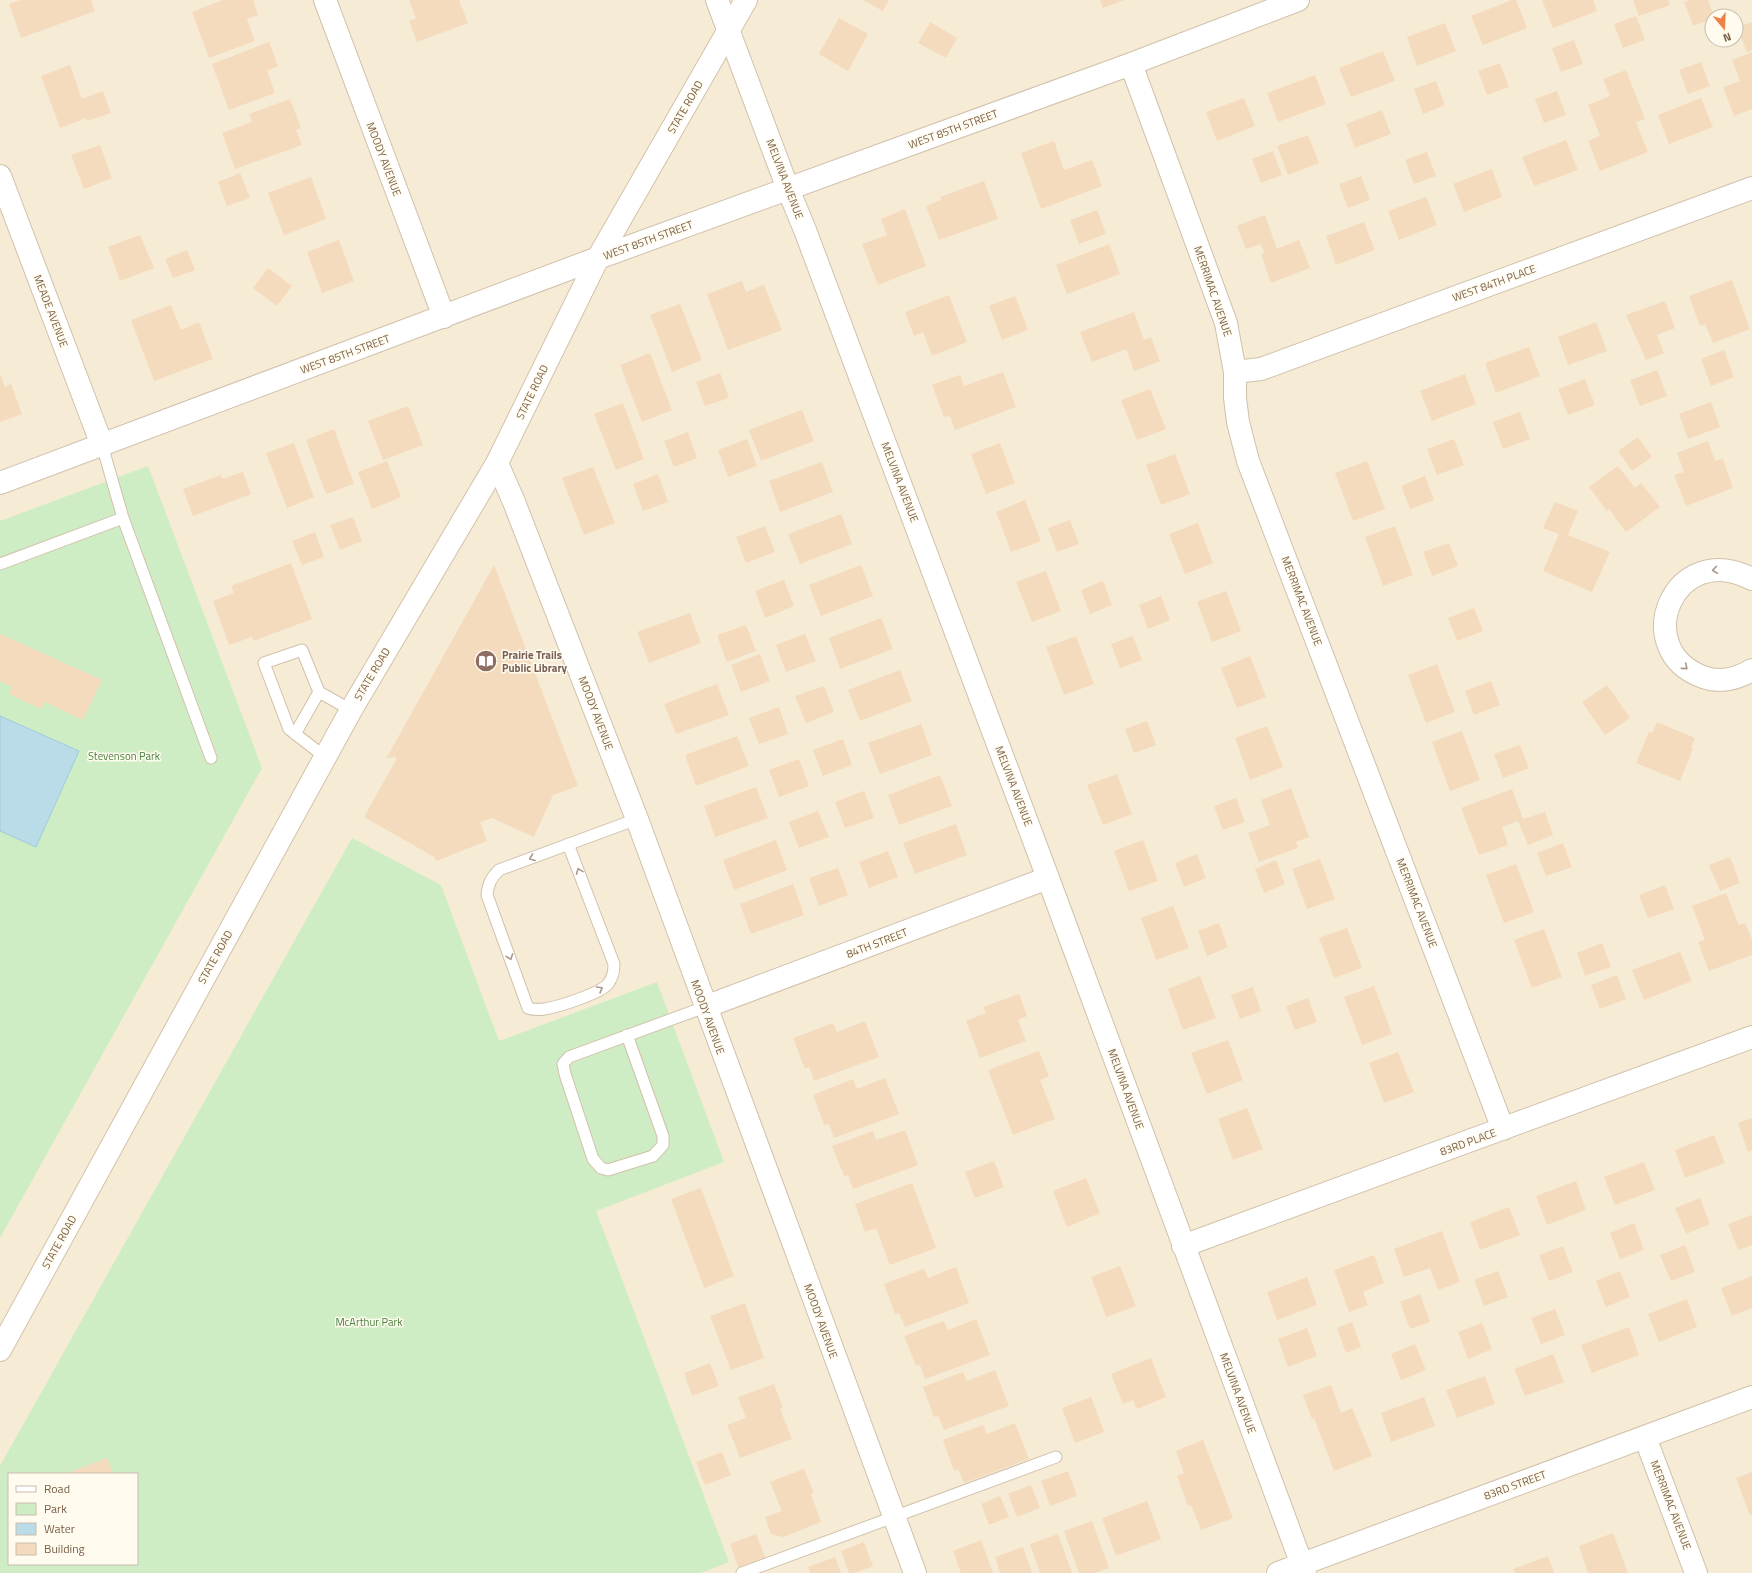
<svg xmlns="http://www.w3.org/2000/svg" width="1752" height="1573" viewBox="0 0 1752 1573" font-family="'Titillium Web',sans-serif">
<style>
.residential{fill:#f6ebd5;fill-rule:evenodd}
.green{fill:#cfedc4;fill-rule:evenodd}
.water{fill:#badce9;stroke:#9fcadc}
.building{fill:#f5dbbd}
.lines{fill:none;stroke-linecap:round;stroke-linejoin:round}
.lane-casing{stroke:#d1c1ab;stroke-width:13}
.street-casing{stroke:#d1c1ab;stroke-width:24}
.secondary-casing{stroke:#d4c2a9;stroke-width:24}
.lane{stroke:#fff;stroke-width:11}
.street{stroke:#fff;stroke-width:22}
.secondary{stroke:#fff;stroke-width:22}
.oneway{stroke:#a99889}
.labels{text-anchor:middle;stroke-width:3;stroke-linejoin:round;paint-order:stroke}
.street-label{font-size:11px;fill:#7a6149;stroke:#fffbef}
.education-label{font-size:11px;font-weight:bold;fill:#785e54;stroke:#fffbef;text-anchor:start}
.park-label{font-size:11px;fill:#4a8140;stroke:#fffbef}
</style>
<rect width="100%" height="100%" fill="#fef8e7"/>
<path class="residential" d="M0,0H1752V1573H0ZM1712,16H1736V40H1712ZM9,1474H137V1564H9Z"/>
<path class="green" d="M148,466L262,768L0,1238V521Z
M352,838L441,885L499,1041L657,982L724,1162L596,1211L729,1562L701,1573H0V1466ZM9,1474H137V1564H9Z"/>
<path class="water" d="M0,716L79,751L36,847L0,831Z"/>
<path class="building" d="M20,0H91L95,11L21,38L9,4Z
M223,0H253L258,15L247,19L255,41L209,58L192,12Z
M409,0H459L468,23L417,42L409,21L416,18Z
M863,0H889L883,11Z
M1100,0H1125L1103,8Z
M1512,0H1516L1527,28L1483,45L1471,16Z
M1542,0H1593L1597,11L1553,28Z
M1633,0H1668L1670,5L1639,16Z
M1690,0H1708L1714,16H1712V19L1693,26L1684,2Z
M1636,16L1645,40L1623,48L1614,24Z
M839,18L868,34L848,71L819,54Z
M930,22L957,38L946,58L918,43Z
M1752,22V50L1747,52L1737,27Z
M1445,23L1456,51L1417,66L1407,37Z
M1574,40L1583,64L1561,72L1552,48Z
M269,42L278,66L267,71L275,93L229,110L212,64Z
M1383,51L1395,81L1351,97L1339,68Z
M1752,52V109L1734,116L1723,87L1740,81L1732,60Z
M1701,62L1710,86L1688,94L1679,70Z
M1500,63L1509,87L1487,95L1478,71Z
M70,65L82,99L103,91L111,113L87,121L86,118L60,128L41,76Z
M1626,70L1645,119L1636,122L1648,152L1600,171L1588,141L1600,136L1588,105L1610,96L1603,79Z
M1315,75L1326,104L1278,122L1267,93Z
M1436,81L1445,105L1423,114L1414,89Z
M1557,91L1566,115L1544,123L1535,99Z
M1244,98L1255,126L1217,141L1206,112Z
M1701,98L1713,127L1669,144L1658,115Z
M290,99L301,128L296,130L302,145L235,169L222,133L252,122L249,114Z
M1382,110L1391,134L1355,148L1346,124Z
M1308,135L1319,163L1288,175L1277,146Z
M1566,140L1578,170L1534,186L1522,157Z
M1054,141L1064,170L1092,160L1102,186L1041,209L1021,153Z
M100,145L112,178L84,189L71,155Z
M1273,151L1282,175L1261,183L1252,159Z
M1427,152L1436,176L1414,184L1405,160Z
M1492,169L1502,197L1464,212L1453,184Z
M240,173L250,198L227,206L218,182Z
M1361,176L1370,200L1348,208L1339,184Z
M311,177L326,219L284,235L268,193Z
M984,181L998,219L939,240L926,206L941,200L940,197Z
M1426,197L1437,225L1399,240L1388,211Z
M905,209L926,266L878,285L862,244L887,235L881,219Z
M1097,210L1106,234L1079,244L1070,220Z
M1265,215L1277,249L1299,240L1310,268L1271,283L1261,254L1264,253L1261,244L1246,249L1237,226Z
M1364,222L1375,250L1336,265L1326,236Z
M140,235L154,268L120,281L108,247Z
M339,240L354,281L322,293L307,252Z
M1109,244L1120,274L1067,294L1056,265Z
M187,250L195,270L173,278L165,259Z
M268,268L292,286L277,306L253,288Z
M1732,280L1750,329L1713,343L1705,324L1700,326L1689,296Z
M742,281L746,292L764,285L782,330L728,350L707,294Z
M949,295L967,342L932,356L923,332L914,336L905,312Z
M1015,296L1028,330L1002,340L989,306Z
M1665,301L1675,328L1657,335L1664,353L1646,360L1626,315Z
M680,304L702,360L672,372L650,315Z
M171,305L181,330L199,322L213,359L154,381L131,320Z
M1134,312L1144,340L1151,337L1160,361L1134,371L1126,349L1092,362L1080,332Z
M1596,322L1607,351L1568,365L1558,337Z
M1529,347L1540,376L1496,393L1485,363Z
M1724,350L1734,377L1711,386L1701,359Z
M650,353L672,410L642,422L620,365Z
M1657,370L1667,396L1640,406L1630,380Z
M1003,372L1016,407L955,430L950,416L944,417L932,385L960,375L964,386Z
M720,373L729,398L705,406L696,382Z
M0,374L5,387L11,384L22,414L0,422Z
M1465,374L1476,404L1432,421L1420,391Z
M1585,379L1595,405L1568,415L1558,389Z
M1150,389L1166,429L1137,440L1121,400Z
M1711,402L1720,427L1688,439L1679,414Z
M623,403L644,459L616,470L594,414Z
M408,406L423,445L383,460L368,421Z
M802,410L814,441L761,461L749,430Z
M1520,412L1530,439L1503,449L1493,422Z
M334,429L354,484L326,494L306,440Z
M688,432L697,458L674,467L664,441Z
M1638,437L1652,457L1632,471L1618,451Z
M747,439L757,466L728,477L718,450Z
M1454,439L1464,465L1437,475L1427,449Z
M1708,441L1715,461L1723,459L1733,488L1686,506L1674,475L1684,472L1677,453Z
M294,443L314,497L287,508L266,453Z
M1000,443L1015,483L986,494L971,454Z
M1175,454L1190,494L1161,505L1146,465Z
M387,461L401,497L372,509L358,472Z
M1367,461L1385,509L1353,521L1335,473Z
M822,462L833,492L780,512L769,481Z
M1618,466L1635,488L1641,483L1660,507L1626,532L1609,509L1607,511L1589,487Z
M593,467L615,523L584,535L562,478Z
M243,472L251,494L193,516L183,489L221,475L222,479Z
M658,474L668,502L643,511L633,484Z
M1425,476L1434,500L1410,509L1401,486Z
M1025,500L1041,541L1011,552L996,512Z
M1555,502L1578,511L1568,535L1610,552L1592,592L1543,571L1559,534L1543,528Z
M841,514L852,544L800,564L788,534Z
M353,517L362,541L340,550L330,525Z
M1070,520L1079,544L1057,552L1048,528Z
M1198,523L1213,563L1185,574L1169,534Z
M765,526L775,552L746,563L736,537Z
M1395,526L1413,575L1383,586L1365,537Z
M315,532L324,557L302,565L292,541Z
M1449,543L1458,566L1432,576L1423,552Z
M291,563L312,619L253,641L252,637L229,645L213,601L234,593L231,586Z
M494,565L578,786L553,795L534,837L492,818L480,822L487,841L436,861L434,857L364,817L396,760L395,756L386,759Z
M861,565L873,596L821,616L809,585Z
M1046,571L1061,611L1032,622L1016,582Z
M784,580L794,606L765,618L755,591Z
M1103,581L1112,605L1090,614L1081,590Z
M1226,591L1241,631L1212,642L1197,602Z
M1161,596L1170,620L1148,629L1139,605Z
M1474,608L1483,631L1457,641L1448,618Z
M690,613L701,643L649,663L637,632Z
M881,618L893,649L840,669L829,638Z
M746,625L756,651L727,662L717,635Z
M0,634L102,680L83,720L45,702L41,709L9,694L12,687L0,681Z
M805,634L816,661L786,672L776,645Z
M1076,636L1094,684L1064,695L1046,647Z
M1133,636L1142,660L1120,668L1111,644Z
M760,654L770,681L741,692L731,665Z
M1250,656L1266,697L1237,708L1221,668Z
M1437,664L1455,712L1426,723L1408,675Z
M900,670L912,701L860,721L848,690Z
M1491,681L1500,705L1474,715L1465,691Z
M717,684L729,715L676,734L664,704Z
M1607,685L1630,718L1605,735L1582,702Z
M824,686L834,712L806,723L795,696Z
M779,707L788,734L759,744L749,718Z
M1147,721L1156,745L1134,753L1125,729Z
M1657,722L1695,738L1691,748L1693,749L1680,781L1636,763L1649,732L1652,733Z
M921,724L932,755L880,774L868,743Z
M1267,726L1283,767L1250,780L1235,738Z
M1462,731L1480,780L1450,791L1432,742Z
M737,736L749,766L696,786L685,755Z
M843,739L852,765L823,776L813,750Z
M1520,745L1529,768L1503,778L1494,754Z
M799,759L809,786L779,797L769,770Z
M1117,774L1132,814L1103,825L1087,785Z
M940,775L952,806L899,825L888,795Z
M756,787L768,818L715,837L704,806Z
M1291,788L1309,837L1296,842L1298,848L1259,862L1248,833L1270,825L1261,800Z
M1512,789L1523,819L1545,812L1553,835L1528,845L1518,821L1502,827L1508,845L1479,855L1461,808Z
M864,791L874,818L845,828L835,802Z
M1236,798L1245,822L1223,830L1214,806Z
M818,811L829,837L799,848L789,822Z
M956,824L967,855L915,874L903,843Z
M776,840L787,870L734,890L723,860Z
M1143,840L1158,881L1129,891L1114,851Z
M1563,843L1572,867L1546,876L1537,853Z
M888,851L898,877L869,888L859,862Z
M1197,854L1206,878L1184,887L1175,863Z
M1730,857L1740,883L1720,891L1709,865Z
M1320,859L1335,899L1307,909L1292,869Z
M1276,860L1285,884L1264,893L1255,869Z
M1516,864L1534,912L1504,923L1486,875Z
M838,868L848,895L819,906L809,878Z
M793,884L804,915L751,934L740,904Z
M1665,885L1674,909L1648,918L1639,895Z
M1726,893L1739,925L1745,923L1752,940V955L1709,971L1698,942L1705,940L1692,906Z
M1173,906L1189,948L1156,960L1141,918Z
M1219,923L1228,947L1207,956L1198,931Z
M1347,928L1362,968L1334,978L1319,938Z
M1544,929L1562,977L1532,988L1514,940Z
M1602,943L1611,967L1585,976L1577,953Z
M1680,952L1692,981L1644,1000L1632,970Z
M1617,975L1626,999L1600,1009L1591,985Z
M1200,976L1216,1018L1183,1030L1168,989Z
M1374,986L1392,1034L1362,1045L1344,997Z
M1253,987L1261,1011L1240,1019L1231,995Z
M1019,994L1027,1016L1018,1020L1026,1041L980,1058L966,1021L986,1013L983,1007Z
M1308,998L1317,1022L1295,1030L1286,1006Z
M865,1021L879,1057L814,1081L809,1067L805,1069L793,1038L833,1023L837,1032Z
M1228,1040L1243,1080L1207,1094L1191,1053Z
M1039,1051L1049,1076L1040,1080L1055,1119L1013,1135L988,1070Z
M1398,1052L1414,1092L1384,1103L1369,1063Z
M885,1078L899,1114L834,1138L829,1124L824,1125L813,1095L853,1079L857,1089Z
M1247,1108L1263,1149L1233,1160L1218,1119Z
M1752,1118V1150L1748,1152L1738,1123Z
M905,1130L918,1165L853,1189L848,1175L844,1176L832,1146L873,1131L876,1140Z
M1714,1135L1725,1163L1685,1178L1675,1150Z
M994,1161L1004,1187L975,1198L965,1172Z
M1644,1162L1655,1190L1615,1205L1604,1177Z
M1086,1178L1100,1213L1067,1227L1053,1191Z
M1576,1181L1586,1210L1547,1225L1536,1196Z
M912,1183L936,1248L890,1265L876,1228L865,1232L855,1204Z
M701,1188L734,1276L704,1288L671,1199Z
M1700,1198L1710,1224L1686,1234L1675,1208Z
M1509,1207L1520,1235L1480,1250L1470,1222Z
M1752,1215V1245L1738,1250L1728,1224Z
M1634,1223L1644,1250L1620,1259L1610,1233Z
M1442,1231L1460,1282L1438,1290L1430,1268L1404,1277L1394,1249Z
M1685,1245L1695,1272L1671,1281L1660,1255Z
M1563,1246L1573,1272L1549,1281L1539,1255Z
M1374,1255L1384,1283L1363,1292L1368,1305L1349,1312L1334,1270Z
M1120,1266L1136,1306L1106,1317L1091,1277Z
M956,1267L969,1303L905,1327L899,1313L895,1314L884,1284L924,1269L928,1278Z
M1498,1271L1508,1297L1484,1306L1474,1280Z
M1620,1271L1630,1297L1606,1307L1596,1281Z
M1752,1276V1308L1732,1316L1721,1288Z
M1307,1277L1317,1305L1277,1320L1267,1292Z
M1420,1294L1430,1322L1410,1329L1400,1302Z
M1687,1299L1697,1327L1659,1342L1648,1314Z
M745,1303L764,1358L731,1370L710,1316Z
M1555,1309L1565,1335L1541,1344L1531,1318Z
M976,1319L990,1355L925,1379L920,1365L916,1366L904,1336L944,1321L948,1330Z
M1352,1322L1361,1347L1346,1353L1337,1328Z
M1482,1323L1492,1349L1468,1359L1458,1332Z
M1629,1327L1639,1355L1592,1373L1581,1345Z
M1307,1328L1317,1356L1288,1367L1278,1339Z
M1415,1344L1426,1370L1401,1380L1391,1354Z
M1553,1354L1564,1382L1525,1396L1514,1369Z
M1151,1358L1166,1397L1137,1409L1133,1400L1123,1404L1111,1374Z
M710,1363L719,1386L692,1396L684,1373Z
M995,1370L1009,1406L944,1430L938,1416L934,1417L923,1387L963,1372L967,1381Z
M1485,1376L1495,1404L1457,1418L1446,1390Z
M774,1384L783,1408L780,1409L792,1439L740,1458L727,1425L746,1418L738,1397Z
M1331,1385L1341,1413L1352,1408L1372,1456L1334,1471L1314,1418L1312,1419L1303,1395Z
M1091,1397L1104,1432L1075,1443L1062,1408Z
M1424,1397L1435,1426L1391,1442L1381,1413Z
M1015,1423L1029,1459L964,1483L958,1469L954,1471L943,1440L983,1425L987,1434Z
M1203,1440L1233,1518L1201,1530L1191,1505L1188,1506L1177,1476L1184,1473L1176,1451Z
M722,1452L731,1475L705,1485L696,1462Z
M107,1458L113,1474H65Z
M804,1469L814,1493L811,1494L821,1522L783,1537L771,1534L765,1517L782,1511L770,1482Z
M1068,1471L1077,1496L1050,1506L1041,1481Z
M1752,1472V1514L1750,1515L1736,1478Z
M1031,1485L1040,1508L1017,1517L1008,1494Z
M1000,1496L1009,1517L989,1525L981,1504Z
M1147,1501L1161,1539L1116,1556L1102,1518Z
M1092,1521L1109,1568L1095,1573H1079L1064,1531Z
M1613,1533L1628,1573H1588L1579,1546Z
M756,1534L766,1559L739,1569L730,1544Z
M1058,1534L1072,1573H1040L1030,1544Z
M981,1540L993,1573H961L953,1551Z
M864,1542L873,1566L855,1573H849L841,1551Z
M1023,1547L1032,1573H1000L995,1557Z
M1548,1556L1554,1573H1515L1513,1569Z
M835,1557L841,1573H810L808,1567Z"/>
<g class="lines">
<g class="lane-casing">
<path id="lane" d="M102,445L123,518L211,758
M0,564L123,518
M295,734L319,692
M325,757L289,729L264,663L302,650L319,692L351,710
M568,844L614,964C614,972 613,977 608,984C599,994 558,1007 544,1009C538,1010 534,1010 528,1008L487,895C488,884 491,878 499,870L637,819
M627,1035L663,1136V1145L653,1156L608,1170L601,1168L593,1159L565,1074L563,1064L569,1057L705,1007
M742,1573L1056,1457"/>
</g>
<g class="street-casing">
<path id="street" d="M325,0L444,317
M717,0L788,189L805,230L1048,878L1305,1573
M1131,64L1226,323L1235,372V398L1238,422L1248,461L1503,1129
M0,176L102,445
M1235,372L1261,369L1752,188
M497,463L514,502L637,819L915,1573
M0,483L598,258L1131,64L1298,0
M1752,579C1673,538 1629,650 1703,677C1719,683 1737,679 1752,670
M705,1007L1048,878
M1183,1246L1752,1037
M1645,1437L1696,1573
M1278,1573L1752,1397"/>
</g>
<g class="secondary-casing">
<path id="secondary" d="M0,1350L351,710L497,463L598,258L746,0"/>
</g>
<use href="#lane" class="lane"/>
<use href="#street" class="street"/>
<use href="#secondary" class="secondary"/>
</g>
<defs><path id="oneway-chevron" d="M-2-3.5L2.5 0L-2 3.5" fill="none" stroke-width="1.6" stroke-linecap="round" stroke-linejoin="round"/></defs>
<g class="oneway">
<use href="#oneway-chevron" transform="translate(1715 570) rotate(172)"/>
<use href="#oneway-chevron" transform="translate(1685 667) rotate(40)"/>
<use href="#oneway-chevron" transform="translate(532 858) rotate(159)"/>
<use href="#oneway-chevron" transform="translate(579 871) rotate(-111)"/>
<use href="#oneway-chevron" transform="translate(510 957) rotate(70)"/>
<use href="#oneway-chevron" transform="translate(600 989) rotate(-30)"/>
</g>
<defs>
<g id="library-disc" transform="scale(1.15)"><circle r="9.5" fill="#8d6e63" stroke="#fffbef"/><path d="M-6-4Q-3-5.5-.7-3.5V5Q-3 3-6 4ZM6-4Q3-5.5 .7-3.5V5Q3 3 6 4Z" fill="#fff"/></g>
</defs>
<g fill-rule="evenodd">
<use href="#library-disc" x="486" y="661"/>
</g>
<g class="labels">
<g class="street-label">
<text transform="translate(685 107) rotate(-60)" y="4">STATE ROAD</text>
<text transform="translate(953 129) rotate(-20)" y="4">WEST 85TH STREET</text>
<text transform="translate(384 159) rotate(69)" y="4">MOODY AVENUE</text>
<text transform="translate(785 179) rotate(69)" y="4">MELVINA AVENUE</text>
<text transform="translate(648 240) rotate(-20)" y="4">WEST 85TH STREET</text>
<text transform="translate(1494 283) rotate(-20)" y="4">WEST 84TH PLACE</text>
<text transform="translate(1213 291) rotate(71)" y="4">MERRIMAC AVENUE</text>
<text transform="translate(51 311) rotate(69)" y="4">MEADE AVENUE</text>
<text transform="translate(345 354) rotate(-20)" y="4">WEST 85TH STREET</text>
<text transform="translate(532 392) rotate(-64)" y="4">STATE ROAD</text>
<text transform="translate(900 482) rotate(69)" y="4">MELVINA AVENUE</text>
<text transform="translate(1302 601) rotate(69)" y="4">MERRIMAC AVENUE</text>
<text transform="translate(372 674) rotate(-59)" y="4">STATE ROAD</text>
<text transform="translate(596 713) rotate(69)" y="4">MOODY AVENUE</text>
<text transform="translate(1014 786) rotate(69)" y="4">MELVINA AVENUE</text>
<text transform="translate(1417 903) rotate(69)" y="4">MERRIMAC AVENUE</text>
<text transform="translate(877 943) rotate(-21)" y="4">84TH STREET</text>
<text transform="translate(215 957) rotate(-61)" y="4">STATE ROAD</text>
<text transform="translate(708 1017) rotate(70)" y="4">MOODY AVENUE</text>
<text transform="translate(1126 1089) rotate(70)" y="4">MELVINA AVENUE</text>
<text transform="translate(1468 1142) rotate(-20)" y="4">83RD PLACE</text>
<text transform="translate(59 1242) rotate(-61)" y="4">STATE ROAD</text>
<text transform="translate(821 1321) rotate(70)" y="4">MOODY AVENUE</text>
<text transform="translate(1238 1393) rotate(70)" y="4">MELVINA AVENUE</text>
<text transform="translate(1515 1485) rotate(-20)" y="4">83RD STREET</text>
<text transform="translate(1671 1505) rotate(69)" y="4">MERRIMAC AVENUE</text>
</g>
<g class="education-label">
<text x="502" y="659">Prairie Trails<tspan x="502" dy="13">Public Library</tspan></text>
</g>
<g class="park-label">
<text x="124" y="760">Stevenson Park</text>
<text x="369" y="1326">McArthur Park</text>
</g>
</g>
<rect x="8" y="1473" width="130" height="92" fill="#fffbef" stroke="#cabdad"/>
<rect x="16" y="1486" width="20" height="6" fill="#ffffff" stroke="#cabdad"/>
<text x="44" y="1493" font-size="12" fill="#7a6149">Road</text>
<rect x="16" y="1503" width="20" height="12" fill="#cfedc4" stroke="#cabdad"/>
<text x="44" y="1513" font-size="12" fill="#7a6149">Park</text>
<rect x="16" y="1523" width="20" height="12" fill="#badce9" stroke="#cabdad"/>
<text x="44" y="1533" font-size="12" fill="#7a6149">Water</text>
<rect x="16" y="1543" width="20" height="12" fill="#f5dbbd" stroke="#cabdad"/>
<text x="44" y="1553" font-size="12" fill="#7a6149">Building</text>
<g transform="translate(1724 28) rotate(161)"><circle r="19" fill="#fffbef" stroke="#cabdad"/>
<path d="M0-3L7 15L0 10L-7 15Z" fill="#ee8245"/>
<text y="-6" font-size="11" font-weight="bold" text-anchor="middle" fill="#7a6149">N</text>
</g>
</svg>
